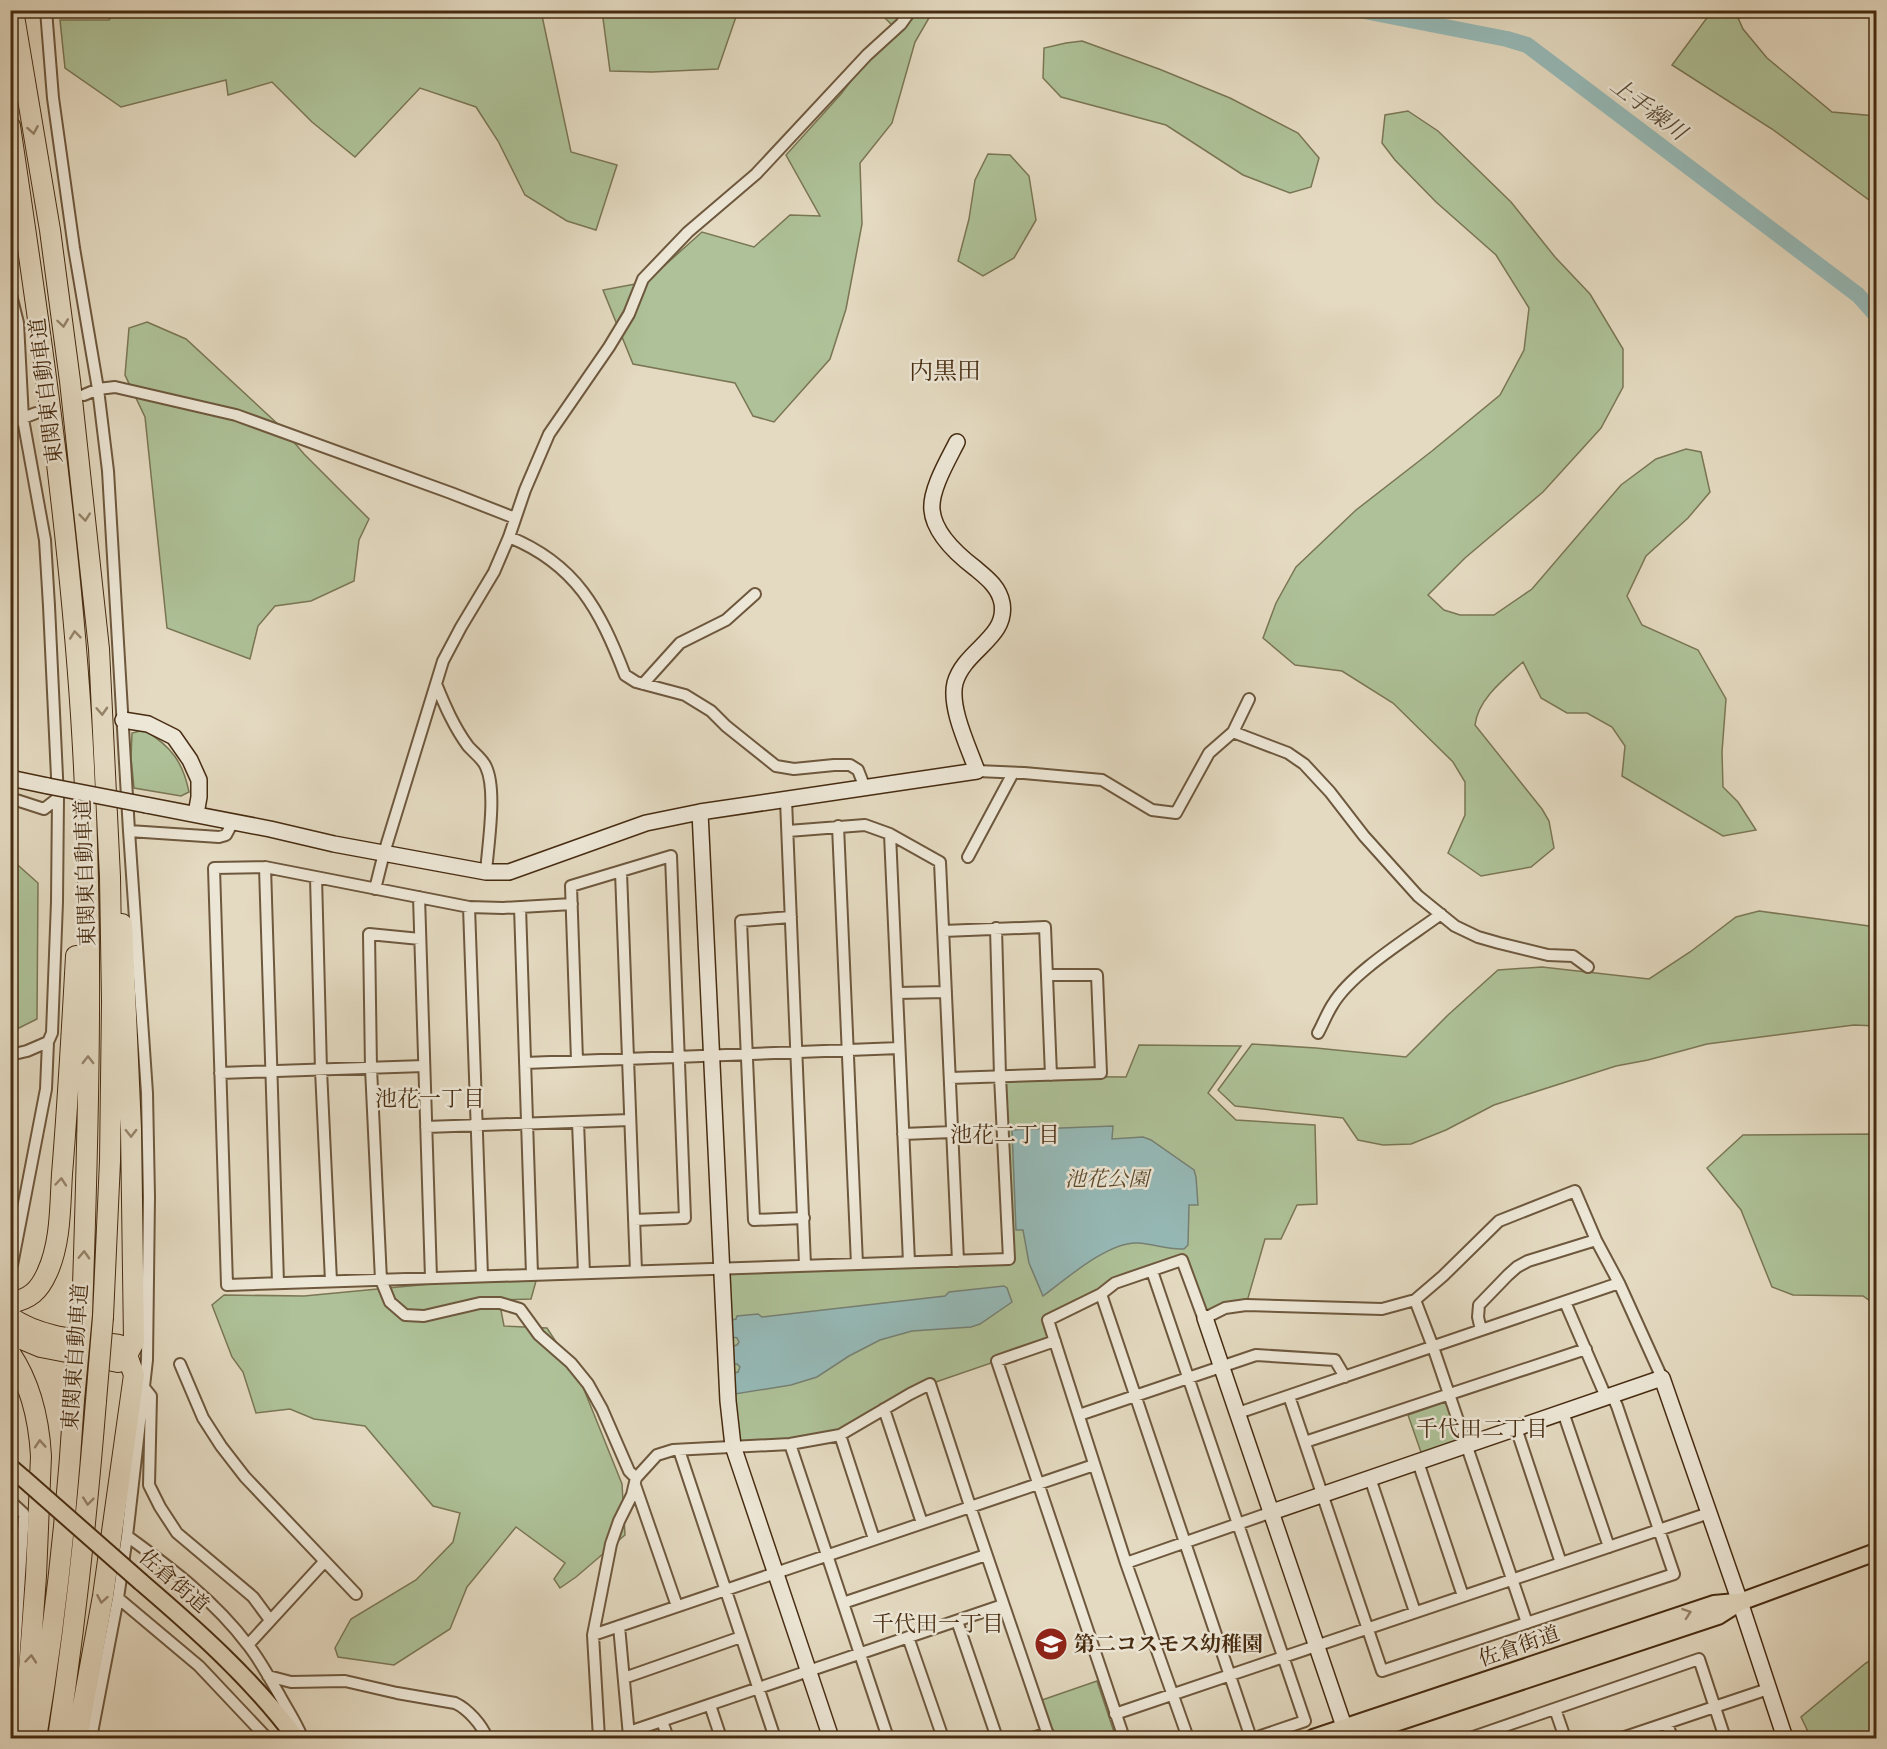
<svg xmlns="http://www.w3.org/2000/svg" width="1887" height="1749" viewBox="0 0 1887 1749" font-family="Vollkorn,'Noto Serif JP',serif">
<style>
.green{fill:#aec198;stroke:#7a7654;stroke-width:1.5}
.water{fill:#96bab8;stroke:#768175;stroke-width:1.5}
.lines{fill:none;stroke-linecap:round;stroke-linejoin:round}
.river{stroke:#96bab8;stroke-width:16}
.street-casing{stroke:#6e583d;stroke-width:14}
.secondary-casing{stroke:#472c11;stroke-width:18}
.primary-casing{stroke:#472c11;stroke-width:20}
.highway-casing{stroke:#472c11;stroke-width:22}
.street{stroke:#ede7d7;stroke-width:10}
.secondary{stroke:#ede7d7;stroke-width:15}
.primary{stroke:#e4dac1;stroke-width:16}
.highway{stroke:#e4dac1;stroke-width:20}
.secondary-bridge-casing{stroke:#472c11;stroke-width:18;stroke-linecap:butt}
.primary-bridge-casing{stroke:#472c11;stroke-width:20;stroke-linecap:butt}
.highway-bridge-casing{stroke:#472c11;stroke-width:22;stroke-linecap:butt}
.secondary-bridge{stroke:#ede7d7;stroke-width:15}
.primary-bridge{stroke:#e4dac1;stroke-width:16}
.highway-bridge{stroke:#e4dac1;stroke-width:20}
.oneway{stroke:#968369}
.labels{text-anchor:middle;stroke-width:5;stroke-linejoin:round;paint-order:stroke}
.street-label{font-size:21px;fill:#472c11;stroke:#ede7d7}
.park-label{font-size:21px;font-style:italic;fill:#5c4a2c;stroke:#ede7d7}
.poi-label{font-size:21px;font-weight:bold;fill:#472c11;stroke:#ede7d7;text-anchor:start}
.water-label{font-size:22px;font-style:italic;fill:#574832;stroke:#ede7d7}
.neighbourhood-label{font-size:22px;fill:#472c11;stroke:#ede7d7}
.quarter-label{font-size:24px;fill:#472c11;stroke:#ede7d7}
</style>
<rect width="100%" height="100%" fill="#e4dac1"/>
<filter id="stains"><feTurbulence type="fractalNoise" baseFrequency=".00333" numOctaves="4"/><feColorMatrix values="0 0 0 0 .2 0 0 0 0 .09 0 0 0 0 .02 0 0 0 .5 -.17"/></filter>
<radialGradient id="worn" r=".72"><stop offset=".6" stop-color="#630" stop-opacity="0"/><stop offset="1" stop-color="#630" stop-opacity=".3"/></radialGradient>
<path class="green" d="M116,11H541L571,152L617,165L596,230L567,221L525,195L498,141L476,107L420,88L355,157L312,122L272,82L228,95L226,80L121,107L65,68L60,20H109Z
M602,11V10L738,11L718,69L652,72L610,71Z
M878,11H933L915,42L892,123L860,163L862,224L846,309L830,359L774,422L753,416L735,383L633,364L603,290L646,282L702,232L754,247L790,215L820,216L786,155L841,94L893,26Z
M1712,11H1735L1743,29L1767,58L1832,112L1876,116V169L1870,170L1876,197V205L1772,129L1672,65Z
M1082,41L1159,69L1230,98L1298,133L1319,158L1311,187L1290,193L1243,175L1166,125L1061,97L1043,78L1044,48L1066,43Z
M1408,111L1438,131L1511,202L1555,257L1590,294L1623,349V387L1601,428L1543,492L1465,558L1428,595L1444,610L1460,615H1494L1532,589L1621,485L1656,459L1686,449L1701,452L1710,492L1688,518L1646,556L1627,596L1642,625L1698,650L1726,699L1722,752L1723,787L1738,802L1756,830L1723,836L1622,776L1625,746L1612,727L1587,713H1567L1541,698L1523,662C1504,679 1478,699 1475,725L1542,809L1549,821L1554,848L1531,867L1481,876L1448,853L1465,815V782L1453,762L1393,703L1342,671L1295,665L1263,638L1276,603L1296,567L1356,510L1432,451L1500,395L1524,350L1529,308L1496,255L1436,202L1395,160L1382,143L1385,115Z
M988,154L1010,155L1029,176L1036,220L1014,258L983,276L958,261L969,219L975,180Z
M147,322L186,339L281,427L304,454L369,519L359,540L354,581L311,601L275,606L258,626L250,659L167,628L145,417L125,375L129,328Z
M144,730C171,746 183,762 189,792L181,796L134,788L131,758L132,733Z
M11,859L38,883L37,1019L11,1032Z
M1759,911L1876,927V1026L1854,1025L1707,1044L1648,1060L1616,1066L1494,1105L1446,1130L1411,1144L1383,1145L1358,1140L1343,1118L1235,1106L1218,1090L1252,1044L1316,1048L1406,1057L1448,1015L1498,970L1542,967L1649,979L1690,952L1736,917Z
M1139,1045L1241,1046L1208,1093L1236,1120L1315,1125L1317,1204L1297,1205L1281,1239H1265L1246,1305L1203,1317L1185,1266L1152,1271L1048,1320L1055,1341L930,1384L840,1435L733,1446L721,1268L1009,1259L1000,1076L1126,1077Z
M1876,1134V1305L1863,1296L1793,1295L1772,1287L1741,1210L1707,1168L1743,1135Z
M536,1281L531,1299L499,1300L504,1326L547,1328L579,1377L622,1484L625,1535L576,1577L560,1588L554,1579L565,1563L516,1527L467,1587L450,1629L394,1665L338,1657L335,1648L351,1619L416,1580L453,1542L460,1513L433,1506L365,1426L314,1419L290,1409L256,1413L243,1372L232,1357L212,1305L224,1295L304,1296L441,1283Z
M1447,1401L1460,1441L1422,1455L1408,1415Z
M1876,1658V1738H1811L1801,1717L1866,1663Z
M1097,1681L1116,1738H1055L1042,1700Z"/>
<path class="water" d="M1113,1126L1112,1139L1143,1137L1151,1140L1194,1170L1196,1177L1198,1205H1189L1188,1245L1184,1249C1168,1250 1154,1244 1138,1243C1109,1241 1066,1279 1043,1296L1029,1263L1023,1230H1016L1012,1130Z
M1004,1286L1007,1288L1012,1302L980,1324L971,1327L912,1331L880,1340L849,1356L817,1377L791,1385L735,1394L734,1373L738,1372L740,1367L737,1364H734L733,1346L737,1345L739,1342L737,1338L732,1337V1320L736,1319L737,1316L758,1314L762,1317L945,1296L949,1292Z"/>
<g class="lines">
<path class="river" d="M1359,10L1507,39L1527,45L1858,295L1876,315"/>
<g class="street-casing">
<path id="street" d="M46,10L53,98L74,248L98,389L108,471L129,831L147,1093L149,1197L147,1360L127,1536L118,1598L91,1738
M10,291L18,323L23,419L45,540L49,606L58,798L57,902L52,1033L48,1042L27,1051L10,1055
M84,395L98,389L115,387L236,415L451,493L515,518
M10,423L36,413
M509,537C576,564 600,610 625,675L636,682L685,695L711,711L726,726L776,766L794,769L834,765H850L858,770L865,788
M436,684C445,706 454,727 468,746C474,753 483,759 486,767C497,790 488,845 486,872
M643,684L680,643L726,620L755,594
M1233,732L1288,753L1304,764L1330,792L1364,836L1418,896L1455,926L1478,937L1499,943L1548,955L1573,956L1588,967
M977,771L1024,773L1102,780L1152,810L1176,813L1209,753L1233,732L1249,699
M10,798L44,809L58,798
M786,800L805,1265
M838,826L857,1264
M129,831L219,837L226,835L233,822
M788,831L865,825L890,834L940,862L958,1261
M890,834L909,1262
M968,857L1013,773
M265,867L278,1283
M621,872L636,1271
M316,877L321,1070L331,1281
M375,889L384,853L443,661L461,627L494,572L509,537L525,490L549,434L609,347L629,314L643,279L688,232L756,174L867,55L901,24L911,10
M419,897L431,1278
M572,904L503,908L469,907L265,867L214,868L227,1285L1009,1259L1000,1076L996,928
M469,907L482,1276
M520,907L532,1274
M791,917L741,921L754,1220L804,1218
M943,931L1045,927L1051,1075
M420,939L369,934L371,1068L381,1280L390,1302L405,1315L424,1316L480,1303H500L520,1309L539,1335L571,1363L588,1384L602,1409L629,1471L636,1478
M897,993L946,992
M1318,1033C1323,1024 1327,1013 1333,1004C1352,972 1410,937 1441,914
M577,1060L571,886L671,856L685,1218L634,1220
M525,1063L899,1048
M220,1073L424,1066
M950,1078L1101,1073L1097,975H1047
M578,1122L584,1273
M426,1127L630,1120
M903,1134L952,1132
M12,1265L46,1089L48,1042
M1152,1271L1305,1721L1255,1738
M1101,1294L1251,1738
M1415,1300L1433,1347L1527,1623
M1565,1302L1606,1397
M1481,1330L1478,1317L1479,1305L1508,1275L1517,1267L1528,1261L1596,1240
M1055,1341L997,1361L1124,1738
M180,1364L203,1418L221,1446L245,1477L356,1594
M143,1386L151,1396L149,1485L160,1507L177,1533L253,1597L270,1620
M1289,1396L1382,1671L1674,1574L1617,1406L1612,1395
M884,1409L922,1523
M1563,1412L1609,1547
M1238,1413L1619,1283
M1079,1415L1256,1355L1335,1360L1345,1377
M1516,1428L1561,1563
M840,1435L874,1539
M1305,1442L1586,1349
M790,1444L888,1738
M679,1450L775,1738
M1418,1462L1463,1596
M1370,1478L1415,1612
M635,1485L677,1606
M10,1501L24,1514L10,1725
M127,1536C171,1568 215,1601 248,1645C260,1660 270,1679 280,1696C287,1709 296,1722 302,1737
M1126,1563L1272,1512
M118,1598L199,1666L267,1738
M843,1603L986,1555
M957,1621L997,1738
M619,1626L629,1736
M593,1635L1094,1465
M908,1637L943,1738
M248,1645L324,1562
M268,1676L291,1682L345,1681L397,1693L455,1703C468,1709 482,1725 487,1738
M624,1678L741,1637
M710,1705L721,1738
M1555,1709L1565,1738
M1115,1714L1709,1513
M662,1721L668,1738
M1667,1723L1672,1738
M629,1732L1003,1605
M599,1738L593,1635L611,1544L619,1521L632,1495L636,1478L657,1455L673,1450L790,1444L840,1435L910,1394L930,1384L970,1506L1049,1738
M1033,1738L1048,1733
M1188,1738L1126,1563L1048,1320L1101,1294L1115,1283L1182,1260L1203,1317L1205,1318L1225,1308L1246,1305L1382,1309L1415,1300L1443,1276L1499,1221L1575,1191L1596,1240L1619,1283L1662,1378
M1470,1738L1699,1659L1725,1738
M1622,1738L1768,1689"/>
</g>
<g class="secondary-casing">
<path id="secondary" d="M123,720L148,724L174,737L190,760L199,780V797L196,814
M10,778L48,786
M146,805L270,829L334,844L486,872H509L646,823L700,812L977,771C969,748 949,708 955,683C964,650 1008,638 1002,603C999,587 987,578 975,568C958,555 934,533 932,510C930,490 948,460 957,442
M700,812L728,1401L733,1446L831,1738
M1205,1318L1348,1738
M1272,1512L1662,1378L1740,1602L1785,1738"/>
</g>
<g class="primary-casing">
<path id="primary" d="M10,1467L24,1479
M141,1582C197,1630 252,1679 296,1738
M1313,1738L1714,1604L1736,1602
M1350,1738L1718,1616L1740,1602L1876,1552"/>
</g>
<g class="highway-casing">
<path id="highway" d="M13,10L50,230L70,381L99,649L110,877L112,1001L110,1161L103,1317
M10,126C39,321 68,517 81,715C94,914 89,1115 82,1314
M10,1303C30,1299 39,1291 47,1273C61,1243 60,1206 62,1174C68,1102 72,1029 76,956
M10,1317C42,1339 82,1340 119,1345L127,1355L134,1375L103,1596L77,1738
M10,1334L41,1347L118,1362L127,1355L134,1342L131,1129L122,924
M10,1353C31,1384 39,1420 41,1456L36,1576L24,1738
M36,1738C55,1626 67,1514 74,1400
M58,1738C75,1626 87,1514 96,1401"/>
</g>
<use href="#street" class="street"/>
<use href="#secondary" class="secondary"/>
<use href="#primary" class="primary"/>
<use href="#highway" class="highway"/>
<g class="secondary-bridge-casing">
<path id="secondary-bridge" d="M48,786L146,805"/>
</g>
<g class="primary-bridge-casing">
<path id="primary-bridge" d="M24,1479L141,1582"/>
</g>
<g class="highway-bridge-casing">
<path id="highway-bridge" d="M74,1400L82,1314
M96,1401L103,1317"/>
</g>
<use href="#secondary-bridge" class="secondary-bridge"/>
<use href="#primary-bridge" class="primary-bridge"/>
<use href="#highway-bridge" class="highway-bridge"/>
</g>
<defs><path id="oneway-chevron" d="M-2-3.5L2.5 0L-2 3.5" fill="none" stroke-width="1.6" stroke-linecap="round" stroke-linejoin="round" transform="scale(1.5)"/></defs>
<g class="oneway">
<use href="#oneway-chevron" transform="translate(33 130) rotate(80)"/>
<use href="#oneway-chevron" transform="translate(63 323) rotate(82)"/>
<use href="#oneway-chevron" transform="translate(85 517) rotate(84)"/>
<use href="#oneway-chevron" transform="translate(75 635) rotate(-96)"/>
<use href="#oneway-chevron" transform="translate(102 711) rotate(87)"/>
<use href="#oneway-chevron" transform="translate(88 1060) rotate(-90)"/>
<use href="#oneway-chevron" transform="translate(131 1133) rotate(89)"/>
<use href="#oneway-chevron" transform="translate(61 1182) rotate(-85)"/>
<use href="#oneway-chevron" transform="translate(84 1255) rotate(-88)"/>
<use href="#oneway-chevron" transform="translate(40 1444) rotate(-94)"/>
<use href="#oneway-chevron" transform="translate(88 1501) rotate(96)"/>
<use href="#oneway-chevron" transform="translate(102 1599) rotate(100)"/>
<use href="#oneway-chevron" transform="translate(1687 1613) rotate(-19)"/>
<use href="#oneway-chevron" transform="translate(31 1659) rotate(-85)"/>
</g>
<defs>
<g id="school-disc" transform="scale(1.725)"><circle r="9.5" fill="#8f2418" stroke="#ede7d7"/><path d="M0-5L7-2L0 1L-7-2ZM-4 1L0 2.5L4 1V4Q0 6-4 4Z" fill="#fff"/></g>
</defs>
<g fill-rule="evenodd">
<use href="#school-disc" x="1051" y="1644"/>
</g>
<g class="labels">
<g class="street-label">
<text transform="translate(46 391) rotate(-97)" y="7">東関東自動車道</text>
<text transform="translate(85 873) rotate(-92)" y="7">東関東自動車道</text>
<text transform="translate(75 1357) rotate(-86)" y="7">東関東自動車道</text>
<text transform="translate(174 1581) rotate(41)" y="7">佐倉街道</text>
<text transform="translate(1519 1646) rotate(-19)" y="7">佐倉街道</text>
</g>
<g class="park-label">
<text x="1107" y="1186">池花公園</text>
</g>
<g class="poi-label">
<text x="1074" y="1651">第二コスモス幼稚園</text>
</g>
<g class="water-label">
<text transform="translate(1649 108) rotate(37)" y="8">上手繰川</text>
</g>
<g class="neighbourhood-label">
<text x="430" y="1106">池花一丁目</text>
<text x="1005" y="1142">池花二丁目</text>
<text x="1482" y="1436">千代田二丁目</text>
<text x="938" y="1631">千代田一丁目</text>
</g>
<g class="quarter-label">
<text x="945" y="379">内黒田</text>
</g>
</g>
<rect width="1887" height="1749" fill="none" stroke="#e4dac1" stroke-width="36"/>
<rect x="12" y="12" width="1863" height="1725" fill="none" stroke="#472c11" stroke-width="3"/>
<rect x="18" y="18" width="1851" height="1713" fill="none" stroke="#472c11" stroke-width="1.5"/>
<rect width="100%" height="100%" filter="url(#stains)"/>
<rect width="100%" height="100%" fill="url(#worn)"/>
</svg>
